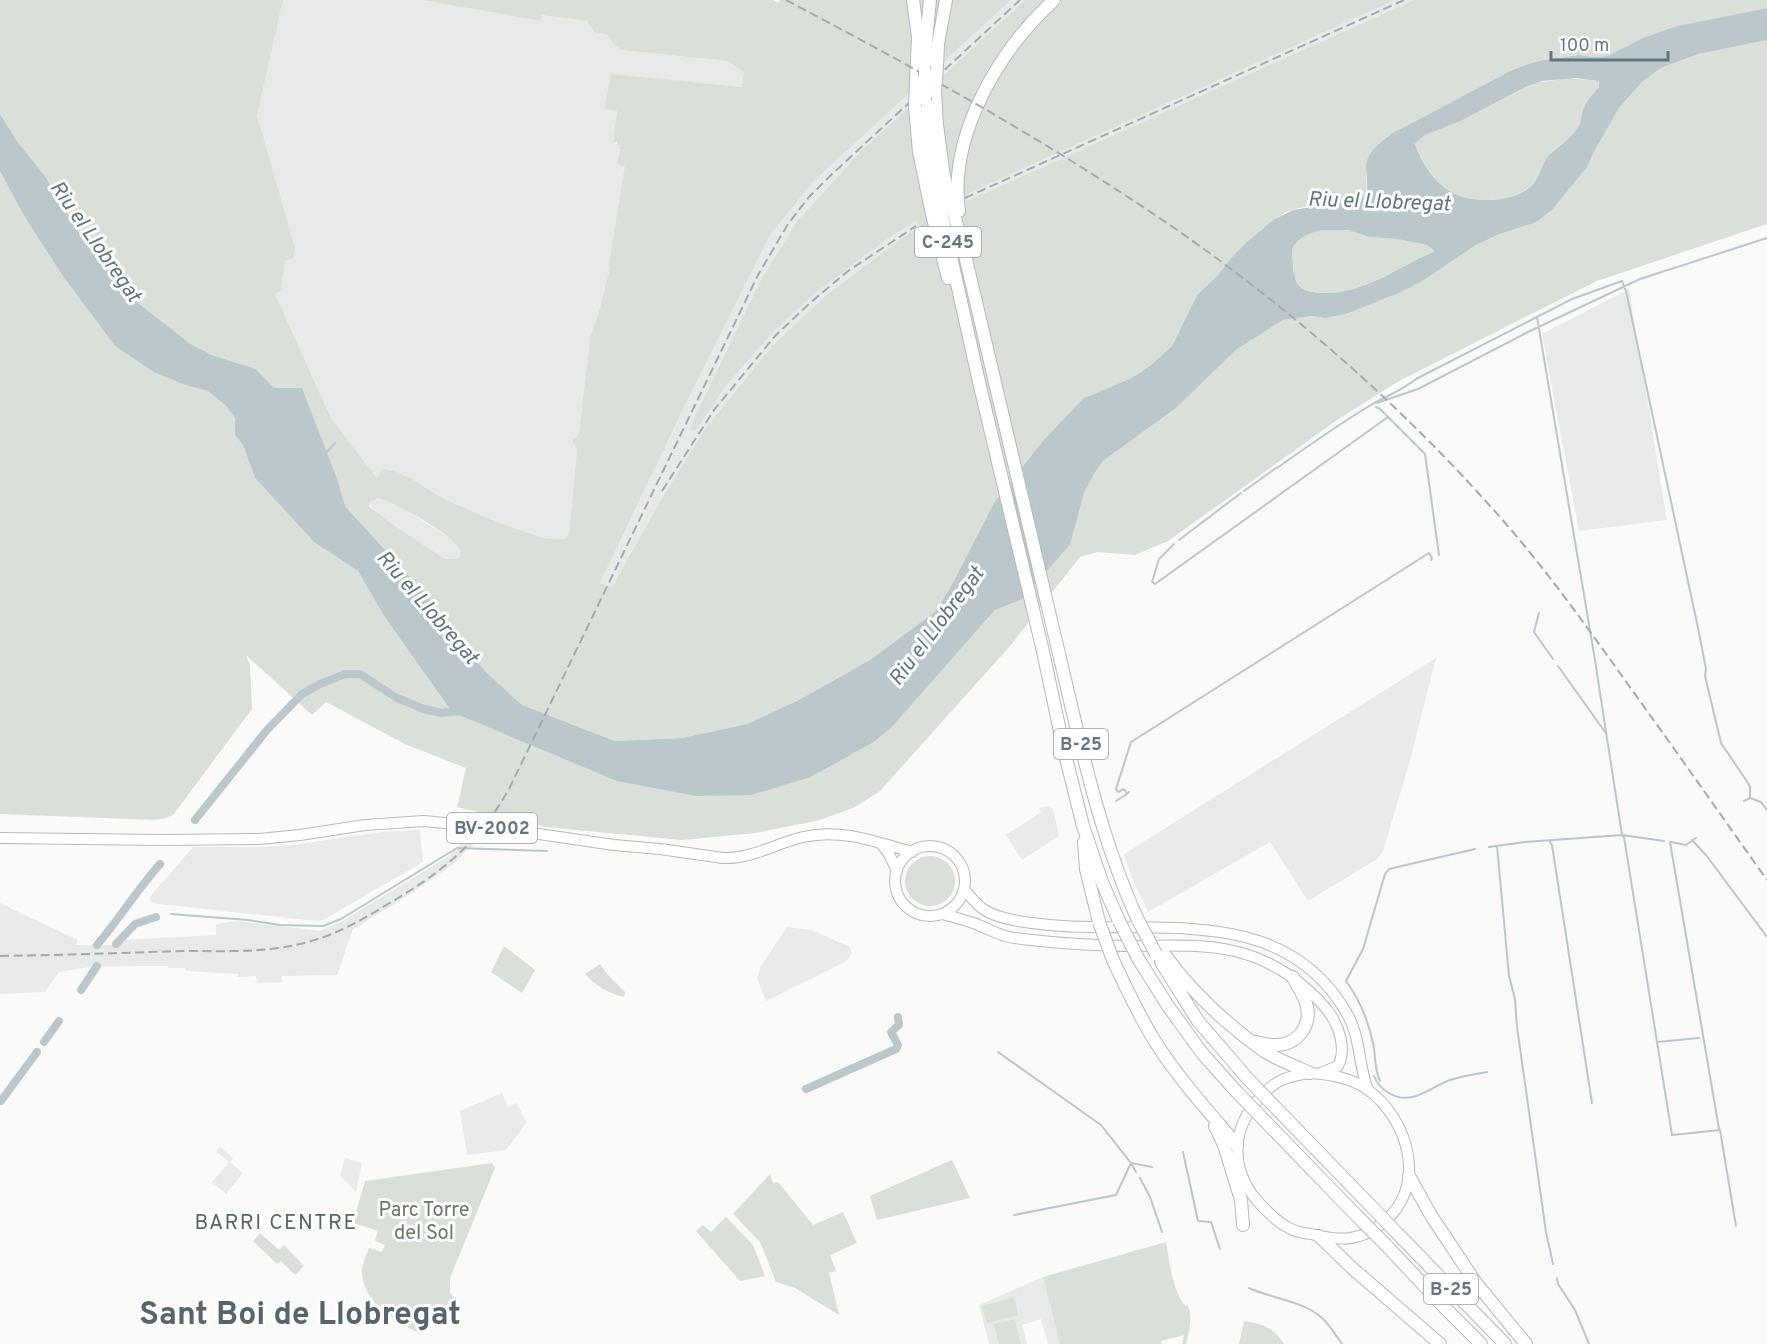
<svg xmlns="http://www.w3.org/2000/svg" width="1767" height="1344" viewBox="0 0 1767 1344" font-family="Overpass,sans-serif">
<style>
.built{fill:#e8e9e9}
.green{fill:#dadfd7;fill-rule:evenodd}
.water{fill:#bbc7cb;fill-rule:evenodd}
.lines{fill:none;stroke-linecap:round;stroke-linejoin:round}
.stream{stroke:#bbc7cb;stroke-width:2}
.canal{stroke:#bbc7cb;stroke-width:8}
.primary-casing{stroke:#b5babe;stroke-width:12}
.highway-casing{stroke:#b4b9bd;stroke-width:14}
.primary{stroke:#fff;stroke-width:10}
.highway{stroke:#fff;stroke-width:12}
.rail{stroke:#a2aab0;stroke-width:2;stroke-dasharray:9 4.5;stroke-linecap:butt}
.highway-bridge-casing{stroke:#b4b9bd;stroke-width:14;stroke-linecap:butt}
.highway-bridge{stroke:#fff;stroke-width:12}
.labels{text-anchor:middle;stroke-width:6;stroke-linejoin:round;paint-order:stroke}
.shield{fill:#fff;stroke:#939fa8;stroke-width:1.5}
.shield-label{font-size:18px;font-weight:bold;fill:#657683}
.park-label{font-size:20px;fill:#687a64;stroke:#fff}
.water-label{font-size:21px;font-style:italic;fill:#60757c;stroke:#fff}
.neighbourhood-label{font-size:21px;letter-spacing:1.5px;fill:#57646e;stroke:#fff}
.town-label{font-size:32px;font-weight:bold;fill:#57646e;stroke:#fff}
</style>
<rect width="100%" height="100%" fill="#fafaf8"/>
<path class="built" d="M283,0H421L541,21L542,15L587,21L595,33L608,34L613,43L620,50L728,61L744,71L743,87L611,75L604,109L617,111L613,141L621,145L626,166L609,264L610,267L601,305L590,338L579,433L577,437L572,441L577,450L569,534L564,539L543,538L497,522L442,498L412,479L377,478L331,418L275,294L281,291L285,261L257,116Z
M1011,0H1025L861,151L709,391L689,428L696,431L725,387L775,330L819,290L880,244L916,221L920,227L878,256L825,296L773,345L705,429L662,498L612,587L600,583L686,403L770,235L815,180Z
M1395,0H1414L967,201L965,195Z
M1629,289L1667,520L1579,531L1542,334Z
M378,498L395,503L448,537L458,545L460,556L457,559H445L399,530L369,505L370,502Z
M1436,658L1409,764L1383,851L1377,859L1308,901L1270,842L1148,912L1133,880L1124,854Z
M512,789L485,831L475,843L452,865L412,893L363,923L361,926L353,929L337,975L282,976V982L257,983L256,976L238,977V974L186,971L185,968H168V966H142L90,967L59,972L45,992L0,994V903L78,940L76,945H118L120,940L216,935V924L237,921L320,931L341,922L446,858L470,835L488,811Z
M1047,806L1051,807L1053,809L1059,836L1022,860L1006,835L1041,812L1039,808Z
M420,830L423,862L323,920L317,921L151,903L150,897L154,892L193,847H266L292,845L382,832Z
M787,927L812,930L850,947L852,953L848,959L841,964L766,1001L757,978L761,966Z
M502,1093L508,1107L516,1103L527,1122L506,1150L467,1155L460,1111Z
M220,1147L233,1158L230,1162L243,1173L226,1194L212,1182L229,1162L216,1151Z
M345,1158L362,1163L356,1192L340,1176Z
M1043,1277L1060,1344H1048L1041,1319L1022,1325L1027,1344H1021L1015,1319L995,1324L999,1344H989L979,1305Z"/>
<path class="green" d="M0,0H283L257,116L295,249L293,258L285,261L281,291L275,294L331,418L377,478L383,469L393,471L412,479L442,498L497,522L543,538L564,539L569,534L577,450L572,440L577,437L579,433L590,338L601,305L610,267L609,264L625,166L617,165L621,145H617V142H613L617,111L604,109L611,74L742,87L744,72L728,61L620,50L613,43L607,34L595,33L587,21L542,15L541,21L421,0H773L778,3L780,0H1011L815,180L770,235L686,403L600,583L612,587L662,498L705,429L773,345L825,296L878,256L920,226L916,221L880,244L819,290L775,330L725,387L696,431L689,429L760,282L796,223L861,151L1025,0H1395L965,195L967,201L1414,0H1767V8L1677,26L1645,37L1607,56L1593,57L1579,55L1543,60L1528,64L1510,71L1393,133L1366,170L1367,191L1363,197L1356,200L1299,208L1286,212L1262,229L1231,258L1218,275L1197,295L1172,346L1151,365L1132,378L1084,398L954,581L936,611L870,660L797,701L747,724L682,738L615,741L522,705L487,673L452,634L426,595L345,506L338,481L302,389L274,388L256,369L212,355L189,343L168,328L134,300L84,241L45,176L17,141L0,114ZM378,498C393,501 451,534 458,547C460,550 460,552 460,556L457,559H445L396,527L369,506L370,502Z
M1767,40V224L1597,281L1399,381L1340,418L1168,541L1135,555L1097,552L1080,557L1010,646L879,792L853,808L820,820L756,833L682,840L546,827L457,807L466,768L405,744L326,702L312,715L246,655L250,665L252,709L173,815L165,818L156,820L0,814V171L23,214L62,275L115,346L188,386L208,391L226,406L235,418V434L243,445L255,478L314,542L358,571L384,616L452,712L811,777L874,742L892,727L995,610L1022,599L1070,545L1084,493L1094,474L1103,461L1176,408L1236,350L1283,320L1312,316L1325,318L1346,314L1399,293L1424,280L1476,245L1500,234L1537,222L1553,209L1587,167L1594,152L1619,108L1643,81L1661,68L1674,63L1699,54Z
M1569,78L1599,81V87C1596,91 1592,94 1590,98C1584,107 1584,119 1578,128C1570,139 1557,146 1548,156C1541,165 1540,177 1532,184C1517,201 1488,202 1467,198C1440,192 1425,168 1415,144L1425,135L1461,121L1535,83Z
M1321,230H1348L1369,237L1397,239L1427,245L1435,251C1401,264 1363,295 1324,293C1302,292 1294,287 1293,264C1293,259 1292,254 1292,250C1294,239 1311,231 1321,230Z
M905 881a25 25 0 1 1 50 0a25 25 0 1 1-50 0Z
M504,946L535,970L522,993L491,972Z
M600,964L607,974L625,992L624,997C609,994 596,986 585,974Z
M952,1160L970,1198L877,1220L870,1196Z
M492,1163L495,1168L450,1278V1292L456,1301L421,1334C396,1322 362,1303 362,1271C362,1264 366,1255 369,1248L382,1252L385,1245L375,1241L378,1231L353,1223L365,1181Z
M770,1174L773,1183L777,1182L779,1183L813,1225L843,1212L857,1243L830,1255L836,1271L829,1273L839,1315L795,1288L776,1282L760,1242L733,1214Z
M726,1217L753,1245L765,1276L740,1281L696,1231L703,1225L711,1232Z
M260,1233L279,1250L284,1245L304,1266L295,1275L281,1261L277,1264L253,1241Z
M1166,1242C1170,1263 1172,1290 1186,1307L1187,1304C1194,1318 1189,1330 1186,1344H1182L1184,1335L1161,1341V1344H1060L1043,1277Z
M1014,1297L1018,1315L987,1323L982,1306Z
M1015,1319L1021,1344H999L994,1324Z
M1244,1321C1261,1323 1275,1328 1284,1344H1239Z"/>
<path class="water" d="M1767,8V40L1699,54L1674,63L1661,68L1643,81L1619,108L1594,152L1587,167L1553,209L1537,222L1500,234L1476,245L1424,280L1399,293L1346,314L1325,318L1312,316L1283,320L1236,350L1176,408L1103,461L1094,474L1084,493L1070,545L1022,599L995,610L892,727L874,742L811,777L751,795L696,796L617,781L452,712L384,616L358,571L314,542L255,478L243,445L235,435V418L226,406L208,391L188,386L154,372L115,346L62,275L23,214L0,171V114L17,141L45,176L84,241L134,300L189,343L212,355L256,369L274,388H302L338,481L345,506L426,595L452,634L487,673L522,705L615,741L682,738L747,724L797,701L870,660L936,611L954,581L994,503L1043,441L1084,398L1132,378L1151,365L1172,346L1197,295L1218,275L1231,258L1246,243L1273,220L1293,210L1356,200L1363,197L1367,191C1368,183 1366,175 1366,166C1367,152 1382,141 1393,133L1510,71L1528,64L1543,60L1579,55L1593,57L1607,56L1645,37L1677,26ZM1576,78L1599,81V87C1593,94 1586,101 1583,110C1581,116 1582,122 1578,127C1571,139 1558,146 1548,156C1541,165 1540,176 1533,184C1517,201 1488,202 1467,198C1440,192 1424,168 1415,144L1425,135L1461,121L1528,86L1542,81ZM1321,230H1348L1369,237L1397,239L1427,245L1435,251C1399,266 1366,293 1326,293C1304,293 1294,288 1293,265C1293,260 1292,255 1292,251C1294,239 1311,232 1321,230Z"/>
<g class="lines">
<path class="stream" d="M1537,317L1594,654L1622,835L1624,837L1672,1135L1720,1130L1736,1226
M1377,403L1418,389L1530,331L1640,279L1767,238
M1376,407L1380,409L1425,454L1439,555
M325,454L335,443
M1277,468C1308,446 1339,424 1371,405C1386,396 1403,390 1416,379L1572,299L1622,281L1626,291L1698,628L1706,669L1705,676L1721,743L1748,783L1750,787V798
M1244,491L1276,468
M1179,540L1241,493
M1174,544L1159,559L1152,582L1155,584L1388,417
M1539,613L1534,632L1553,659
M1558,666L1605,732
M1129,792L1127,794L1124,789L1118,792L1116,789L1131,742L1429,553L1432,558L1431,560
M1116,801L1127,794
M1744,801L1750,798L1761,802L1767,810
M1549,840L1552,845L1592,1103
M1692,840L1706,855L1767,937
M1670,842L1719,1129
M1671,842L1686,845L1696,838
M1497,846L1509,976L1515,999L1517,1027L1546,1232L1553,1264
M1489,847L1525,842L1622,835L1664,841
M171,914L248,920L280,925L323,926L341,919L457,848L547,851
M1657,1042L1699,1038
M998,1052L1101,1125L1131,1163L1136,1172
M1374,1076C1377,1084 1382,1089 1389,1093C1411,1107 1430,1087 1450,1080C1462,1076 1475,1074 1487,1072
M1380,1081C1374,1069 1376,1056 1373,1043C1368,1020 1360,1000 1346,981L1363,949L1385,874L1389,869L1475,849
M1183,1152L1198,1221L1211,1222L1220,1249
M1140,1178L1150,1197L1162,1232
M1014,1215L1116,1195L1131,1163L1152,1167
M1557,1278L1558,1284L1575,1310L1589,1344
M1249,1288C1270,1298 1304,1301 1322,1318C1330,1325 1336,1336 1342,1344"/>
<path class="canal" d="M195,820L267,730L302,694L320,684L345,674H360L397,698L424,709L441,713L461,711
M116,944L135,924L156,917
M97,945C119,919 137,890 160,864
M81,990L97,966
M44,1042L59,1021
M806,1089L896,1049L898,1045L891,1032L899,1025L898,1017
M1,1101L37,1052"/>
<g class="primary-casing">
<path id="primary" d="M0,838L163,840L259,839L300,835L365,825L424,821L505,829L614,845L660,849L723,858C752,859 777,843 803,837C841,828 876,842 912,852
M881,844L889,854L897,871
M895 881a35 35 0 1 1 70 0a35 35 0 1 1-70 0Z
M964,889C970,896 976,904 983,909C999,920 1030,923 1049,925C1154,935 1282,902 1346,1012C1361,1036 1358,1065 1368,1090
M942,914C954,917 965,920 976,924C989,929 1001,937 1015,938C1051,943 1087,945 1124,946C1158,946 1201,943 1234,951C1270,959 1305,982 1328,1011C1339,1026 1347,1049 1338,1066L1323,1072
M1310,1073C1329,1074 1351,1078 1367,1089C1410,1120 1429,1190 1380,1225C1372,1232 1362,1236 1351,1238C1338,1240 1323,1237 1311,1234C1303,1233 1295,1232 1289,1228C1277,1222 1270,1214 1261,1205C1232,1174 1229,1135 1256,1102C1264,1092 1272,1084 1284,1079C1292,1076 1301,1074 1310,1073Z"/>
</g>
<g class="highway-casing">
<path id="highway" d="M913,0L918,37L916,82
M937,66L938,44L946,0
M925,72L926,41L930,0
M935,92L937,125L944,177L964,251C995,379 1025,508 1055,637C1078,732 1097,831 1138,920
M925,100L929,154L939,203L979,382L1042,647L1064,750L1083,826L1102,882L1119,921
M915,106L919,152L932,214L948,278
M959,211C948,135 1000,49 1054,0
M1084,842L1086,869L1099,922
M1164,954C1191,991 1226,1024 1264,1051C1278,1060 1295,1066 1310,1073
M1113,960C1126,988 1139,1016 1156,1043C1179,1079 1209,1112 1237,1145
M1139,960L1168,1006L1202,1053L1235,1090
M1161,962L1198,1021L1248,1079
M1255,1042C1261,1043 1267,1045 1274,1045C1297,1046 1313,1025 1306,1003C1303,994 1297,986 1293,977
M1275,1107L1368,1203
M1263,1119L1356,1215
M1215,1126L1224,1145L1241,1200L1243,1225
M1409,1176L1432,1217L1476,1283L1526,1344
M1398,1234L1505,1344
M1319,1236L1352,1268L1440,1344
M1386,1245L1444,1307L1481,1344"/>
</g>
<use href="#primary" class="primary"/>
<use href="#highway" class="highway"/>
<path class="rail" d="M786,0C921,71 1054,145 1180,232C1293,311 1399,404 1491,507C1541,562 1584,623 1627,683C1674,748 1720,814 1767,880
M965,198L1404,0
M662,491L714,410L775,336L811,302L848,271L916,226
M0,956C61,955 122,953 182,951C221,951 262,953 300,944C331,937 357,923 383,907C441,873 477,846 510,787L758,275L788,224L809,197L830,176L1020,0"/>
<g class="highway-bridge-casing">
<path id="highway-bridge" d="M935,92L937,66
M925,100V72
M915,106L916,82
M1138,920L1156,954
M1119,921L1139,960
M1099,922L1113,960
M1248,1079L1275,1107
M1235,1090L1263,1119
M1368,1203L1398,1234
M1356,1215L1386,1245"/>
</g>
<use href="#highway-bridge" class="highway-bridge"/>
</g>
<g class="labels">
<g class="shield">
<rect x="915" y="227" width="66" height="30" rx="4.5"/>
<rect x="1054" y="729" width="54" height="30" rx="4.5"/>
<rect x="447" y="813" width="90" height="30" rx="4.5"/>
<rect x="1424" y="1274" width="54" height="30" rx="4.5"/>
</g>
<g class="shield-label">
<text x="948" y="248">C-245</text>
<text x="1081" y="750">B-25</text>
<text x="492" y="834">BV-2002</text>
<text x="1451" y="1295">B-25</text>
</g>
<g class="park-label">
<text x="424" y="1216">Parc Torre<tspan x="424" dy="23">del Sol</tspan></text>
</g>
<g class="water-label">
<text transform="translate(1379 201) rotate(2)" y="7">Riu el Llobregat</text>
<text transform="translate(96 241) rotate(55)" y="7">Riu el Llobregat</text>
<text transform="translate(428 607) rotate(49)" y="7">Riu el Llobregat</text>
<text transform="translate(936 626) rotate(-53)" y="7">Riu el Llobregat</text>
</g>
<g class="neighbourhood-label">
<text x="276" y="1229">BARRI CENTRE</text>
</g>
<g class="town-label">
<text x="300" y="1324">Sant Boi de Llobregat</text>
</g>
</g>
<path d="M1551 51v9h117v-9" fill="none" stroke="#657683" stroke-width="3"/>
<text x="1560" y="51" font-size="18" fill="#657683" stroke="#ffffff" stroke-width="4.5" paint-order="stroke">100 m</text>
</svg>
